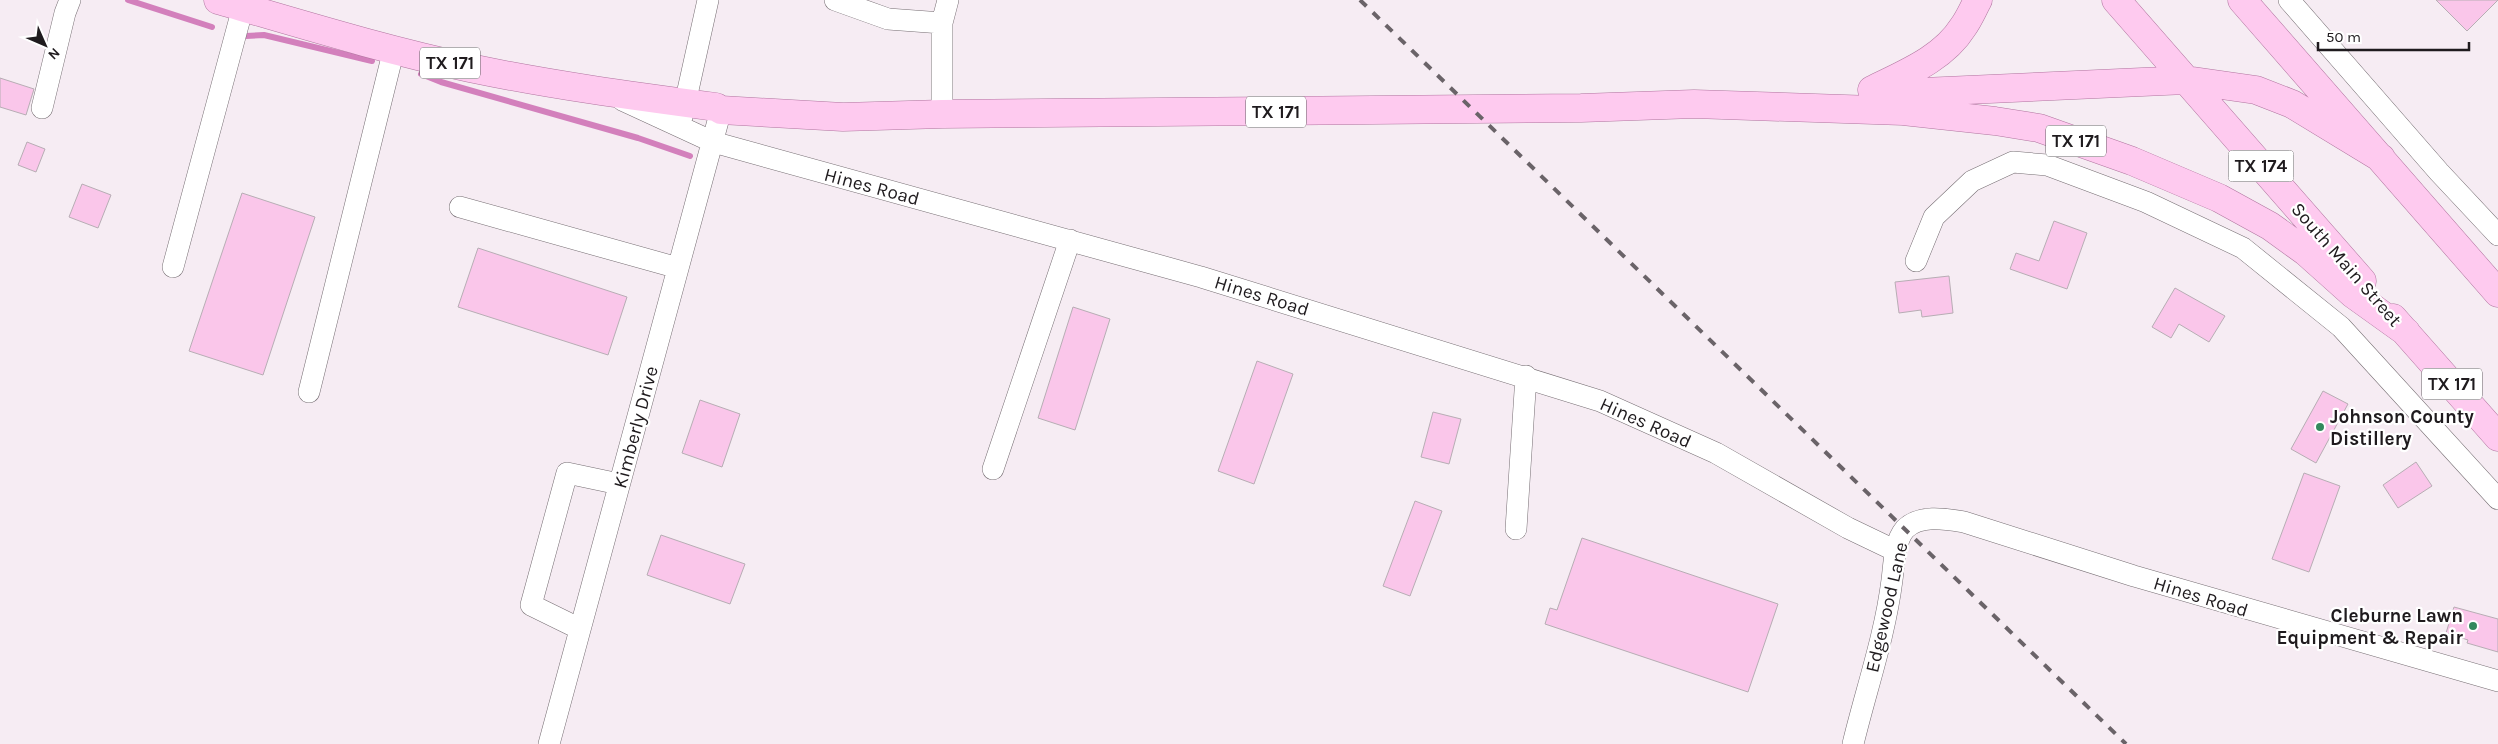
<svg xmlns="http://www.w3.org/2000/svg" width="2498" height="744" viewBox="0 0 2498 744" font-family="Karla,sans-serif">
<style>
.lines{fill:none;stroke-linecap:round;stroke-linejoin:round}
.stream{stroke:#d380bc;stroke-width:6}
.building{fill:#fac6ea;stroke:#b7adb4}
.minor-casing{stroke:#766e73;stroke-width:22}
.major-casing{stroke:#b0759f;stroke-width:29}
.minor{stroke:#fff;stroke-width:21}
.major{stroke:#fecaef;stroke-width:28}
.rail{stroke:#6a6368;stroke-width:4;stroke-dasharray:9 9;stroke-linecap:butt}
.poi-dot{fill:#33895d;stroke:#fff;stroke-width:2}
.labels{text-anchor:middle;stroke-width:4.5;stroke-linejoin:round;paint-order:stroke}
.shield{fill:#fff;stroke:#625f62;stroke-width:1}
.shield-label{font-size:18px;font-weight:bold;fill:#1f1b1e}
.street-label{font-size:19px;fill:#1f1b1e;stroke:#fff}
.poi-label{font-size:19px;font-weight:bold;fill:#1f1b1e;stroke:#fff;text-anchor:start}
</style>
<rect width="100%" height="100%" fill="#f6ecf3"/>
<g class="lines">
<path class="stream" d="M128,0L212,27
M246,36L264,35L372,61
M421,74L441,82L638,138L690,156"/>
</g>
<path class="building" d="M2436,0H2498L2467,31Z
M0,78L34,89L26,115L0,107Z
M27,142L45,149L36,172L18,165Z
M82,184L111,195L98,228L69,217Z
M242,193L315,217L263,375L189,351Z
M2054,221L2087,233L2067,289L2010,269L2016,253L2039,261Z
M478,248L627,297L608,355L458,307Z
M1949,276L1953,313L1922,317L1921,310L1899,313L1895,282Z
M2175,288L2225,316L2209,342L2179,324L2171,338L2152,327Z
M1073,307L1110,319L1075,430L1038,418Z
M1257,361L1293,374L1254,484L1218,471Z
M2323,391L2348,404L2316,463L2291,449Z
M700,400L740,414L722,467L682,453Z
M1433,412L1461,419L1449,464L1421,457Z
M2416,462L2432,486L2398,508L2383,485Z
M2304,473L2340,486L2309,572L2272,559Z
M1415,501L1442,511L1410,596L1383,586Z
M661,535L745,564L730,604L647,575Z
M1582,538L1778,604L1748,692L1545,624L1550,608L1557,610Z
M2454,607L2498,619V652L2467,643L2468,640L2446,633Z"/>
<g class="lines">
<g class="minor-casing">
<path id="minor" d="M835,0L888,19L942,23V114
M2289,0L2439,172L2498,235
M942,23L948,0
M622,100L713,142L1201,277L1600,401L1716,453L1848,528L1896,551
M42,108L65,13L70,0
M682,117L708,0
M460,207L678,268
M1916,261L1934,217L1972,181L2013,162L2047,165L2146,202L2243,248L2341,327L2498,499
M173,267L243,7
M309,392L394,49
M993,469L1070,240
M1516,529L1526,376
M580,629L531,605L567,473L619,484
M549,744L721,110
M1853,744C1866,690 1885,636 1892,580C1894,565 1894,542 1905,529C1920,514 1946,519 1964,522L2134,576L2498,681"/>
</g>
<g class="major-casing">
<path id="major" d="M218,0C301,24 385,50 470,68C551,85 633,96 716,107L721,110L843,117L942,114L1581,108L1694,104L1903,111L1995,121L2039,128L2132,161L2219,198L2270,226L2306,252L2353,294L2406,332
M2116,0L2362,281
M2242,0L2498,293
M1872,90C1904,74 1943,59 1963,27C1969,19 1973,9 1978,0
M1878,94L2186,80L2256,90L2292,104L2381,158
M2393,318L2498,437"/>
</g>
<use href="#minor" class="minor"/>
<use href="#major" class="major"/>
<path class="rail" d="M1360,0L2126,744"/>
</g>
<g class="poi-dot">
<circle cx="2320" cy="427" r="5"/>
<circle cx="2473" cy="626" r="5"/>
</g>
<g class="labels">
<g class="shield">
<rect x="420" y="47.5" width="60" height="31" rx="4"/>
<rect x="1246" y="96.5" width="60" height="31" rx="4"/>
<rect x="2046" y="125.5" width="60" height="31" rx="4"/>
<rect x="2228.5" y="150.5" width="65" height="31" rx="4"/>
<rect x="2422" y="368.5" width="60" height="31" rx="4"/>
</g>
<g class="shield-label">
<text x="450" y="69">TX 171</text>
<text x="1276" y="118">TX 171</text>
<text x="2076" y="147">TX 171</text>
<text x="2261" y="172">TX 174</text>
<text x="2452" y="390">TX 171</text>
</g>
<g class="street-label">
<text transform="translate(872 186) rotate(15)" y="7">Hines Road</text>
<text transform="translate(2347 264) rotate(49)" y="7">South Main Street</text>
<text transform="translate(1262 295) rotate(17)" y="7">Hines Road</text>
<text transform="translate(1646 422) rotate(24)" y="7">Hines Road</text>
<text transform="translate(635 427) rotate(-75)" y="7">Kimberly Drive</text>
<text transform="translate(2201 596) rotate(17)" y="7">Hines Road</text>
<text transform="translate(1886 607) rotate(-77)" y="7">Edgewood Lane</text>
</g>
<g class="poi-label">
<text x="2330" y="423">Johnson County<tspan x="2330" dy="22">Distillery</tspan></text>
<text x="2463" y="622" text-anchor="end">Cleburne Lawn<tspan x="2463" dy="22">Equipment &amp; Repair</tspan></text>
</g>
</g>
<g transform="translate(45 45) rotate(135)" stroke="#ffffff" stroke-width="4" paint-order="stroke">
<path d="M0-4L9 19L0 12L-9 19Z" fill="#1f1b1e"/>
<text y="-8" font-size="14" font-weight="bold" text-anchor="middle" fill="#1f1b1e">N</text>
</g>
<path d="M2318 42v8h151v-8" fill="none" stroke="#1f1b1e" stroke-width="2.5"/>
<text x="2326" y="42" font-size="15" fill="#1f1b1e" stroke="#ffffff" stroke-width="4" paint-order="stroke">50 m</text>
</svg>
